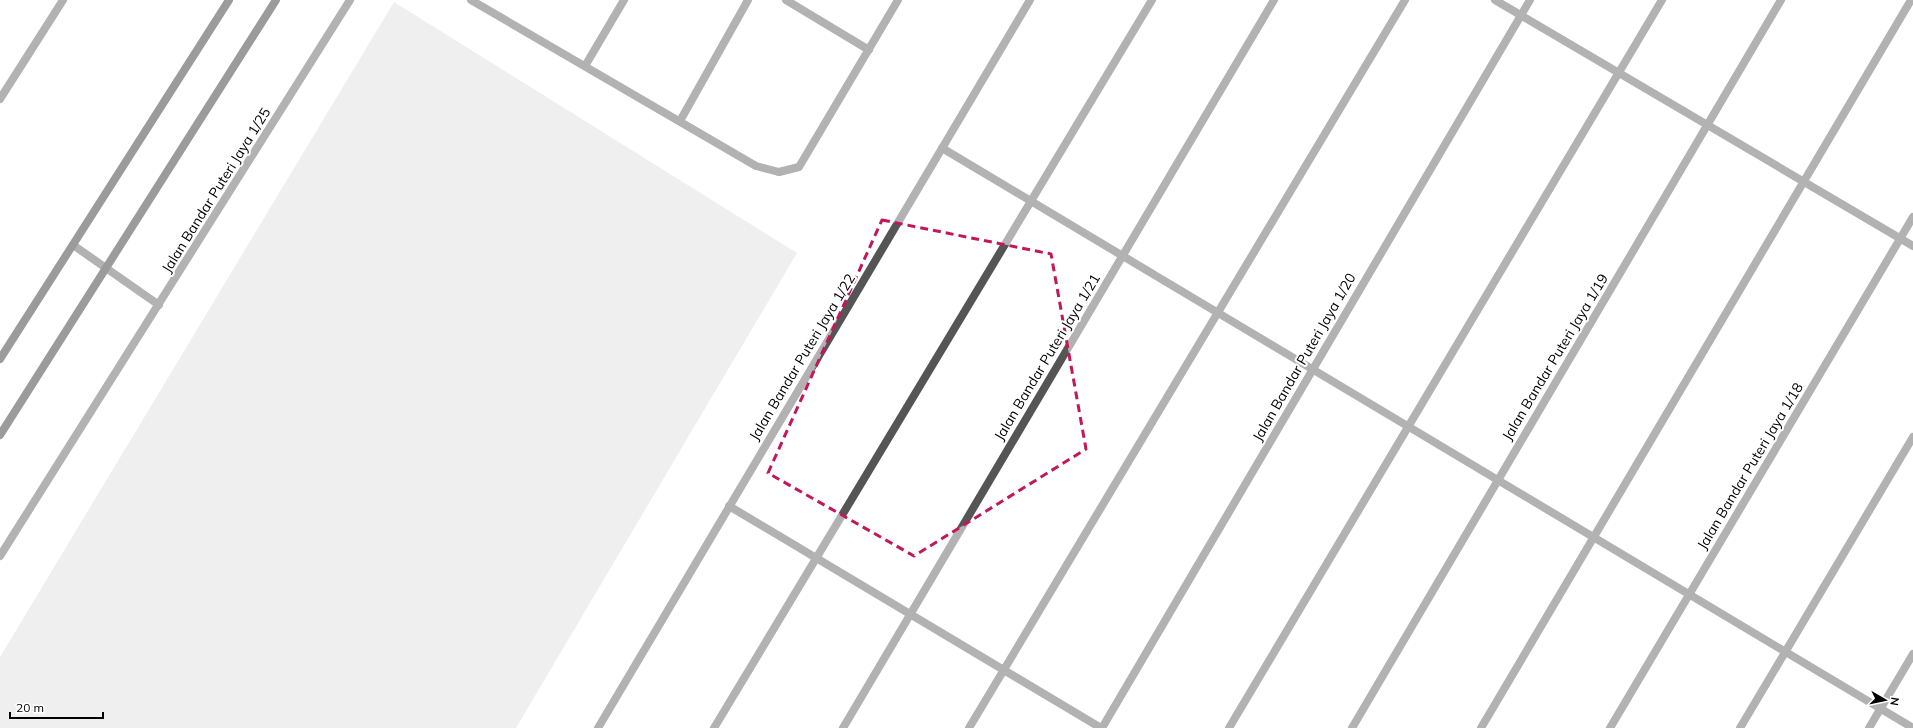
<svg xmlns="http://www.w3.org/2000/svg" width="1913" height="728" viewBox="0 0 1913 728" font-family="Mulish,sans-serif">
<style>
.green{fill:#dcdcdc}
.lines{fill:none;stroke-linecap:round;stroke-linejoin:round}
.lane{stroke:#555;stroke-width:8}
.street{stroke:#555;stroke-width:8}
.secondary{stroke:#222;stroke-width:8}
.marked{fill:none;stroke:#c2185b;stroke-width:3;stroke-dasharray:8 5;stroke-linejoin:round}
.labels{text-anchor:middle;stroke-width:4;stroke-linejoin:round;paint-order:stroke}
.street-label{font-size:14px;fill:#000;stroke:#fff}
</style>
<rect width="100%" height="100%" fill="#fff"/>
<path class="green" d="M394,2L797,253L516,728H0V657Z"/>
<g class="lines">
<path class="lane" d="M471,0L756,166L779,172
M786,0L869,50
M1495,0L1913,246
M680,121L748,0
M942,148L1913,728
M729,506L1101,728
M714,728L1152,0
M969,728L1405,0
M1229,728L1662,0
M1481,728L1911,0
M1740,728L1913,437"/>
<path class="street" d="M585,66L624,0
M0,99L63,0
M779,172L799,167L898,0
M73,245L159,305
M0,556L350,0
M598,728L1030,0
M843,728L1274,0
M1102,728L1530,0
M1352,728L1781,0
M1610,728L1913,217
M1869,728L1913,654"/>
<path class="secondary" d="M0,359L229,0
M0,435L276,0"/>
</g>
<path d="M0 0H1913V728H0ZM882,220L1051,254L1086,449L914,556L768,473Z" fill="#fff" fill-opacity=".55" fill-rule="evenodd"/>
<path class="marked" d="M882,220L1051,254L1086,449L914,556L768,473Z"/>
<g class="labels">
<g class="street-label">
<text transform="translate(216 190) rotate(-58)" y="5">Jalan Bandar Puteri Jaya 1/25</text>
<text transform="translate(802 357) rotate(-59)" y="5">Jalan Bandar Puteri Jaya 1/22</text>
<text transform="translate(1047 357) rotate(-59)" y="5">Jalan Bandar Puteri Jaya 1/21</text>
<text transform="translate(1304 357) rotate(-60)" y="5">Jalan Bandar Puteri Jaya 1/20</text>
<text transform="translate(1555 357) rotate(-59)" y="5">Jalan Bandar Puteri Jaya 1/19</text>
<text transform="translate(1750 466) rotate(-59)" y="5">Jalan Bandar Puteri Jaya 1/18</text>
</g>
</g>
<g transform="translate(1885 700) rotate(99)" stroke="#ffffff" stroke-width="3" paint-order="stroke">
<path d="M0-3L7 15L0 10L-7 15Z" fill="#000000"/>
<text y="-6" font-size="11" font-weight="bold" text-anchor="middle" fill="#000000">N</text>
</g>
<path d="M10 712v6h93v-6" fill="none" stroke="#000000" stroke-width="2"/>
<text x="16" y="712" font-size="12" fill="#000000" stroke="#ffffff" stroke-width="3" paint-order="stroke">20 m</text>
</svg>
